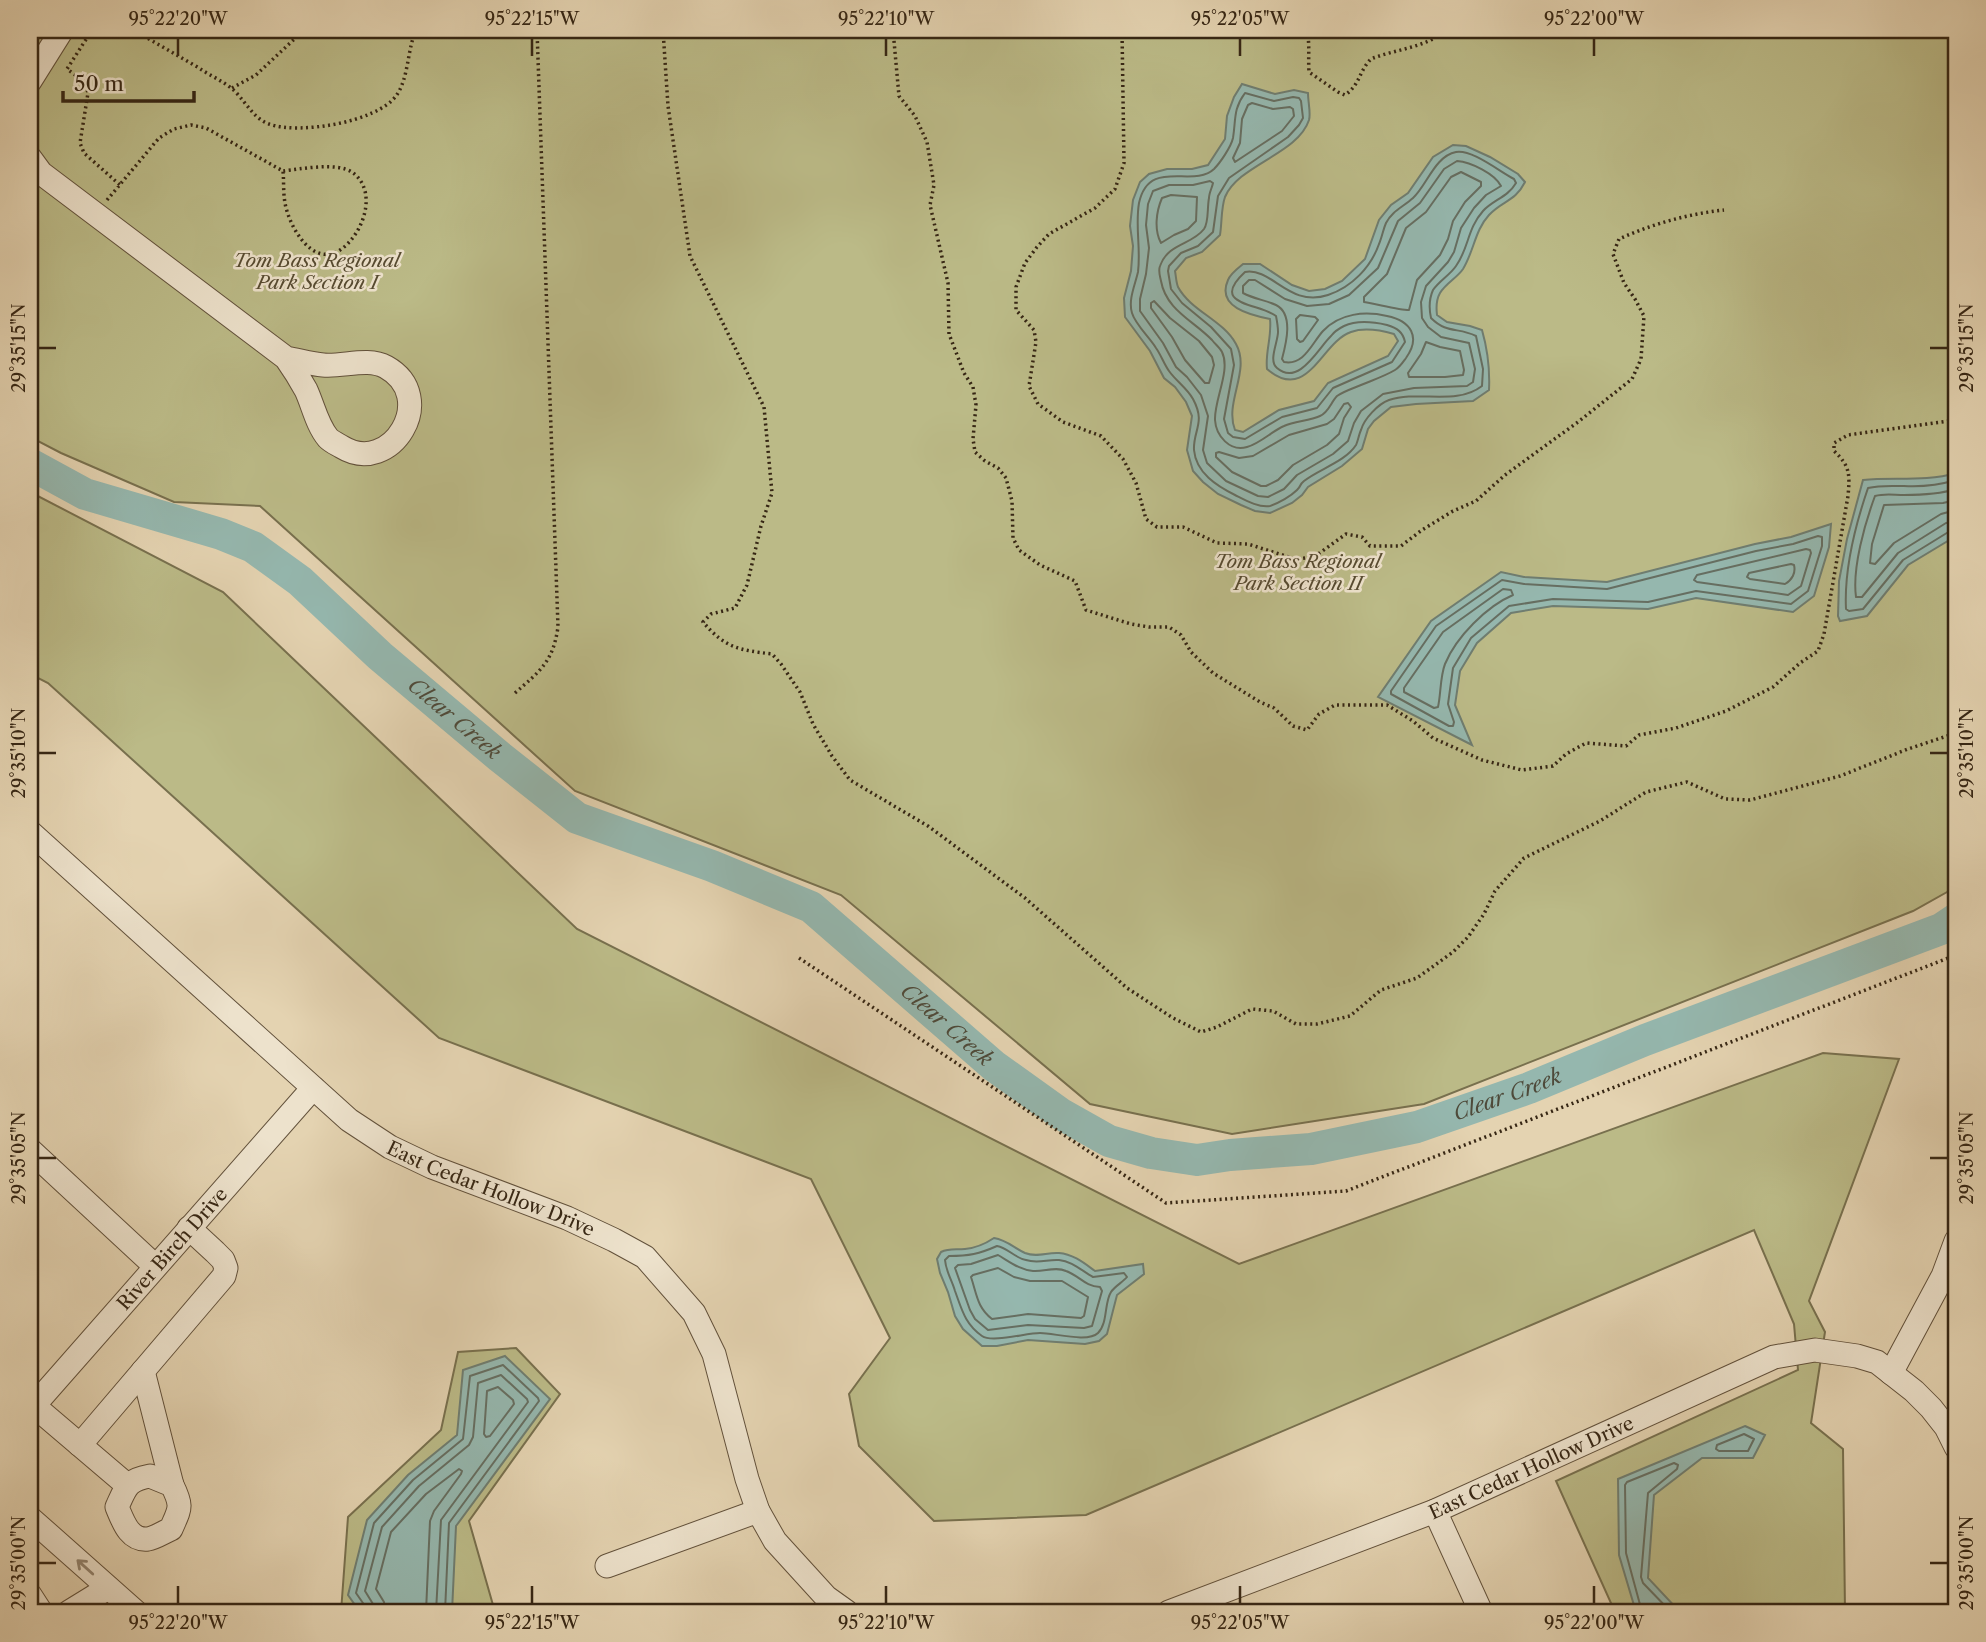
<svg xmlns="http://www.w3.org/2000/svg" width="1986" height="1642" viewBox="0 0 1986 1642" font-family="'Libre Caslon Text',serif">
<style>
.green{fill:#bbba87;stroke:#78704e;stroke-width:2}
.water{fill:#95b7ae;stroke:#6f7d70;stroke-width:2}
.lines{fill:none;stroke-linecap:round;stroke-linejoin:round}
.shore{stroke:#666e61;stroke-width:2}
.river{stroke:#95b7ae;stroke-width:32}
.minor-casing{stroke:#62513b;stroke-width:25}
.path{stroke:#362614;stroke-width:3.5;stroke-dasharray:2 3.5;stroke-linecap:butt}
.minor{stroke:#ede2cc;stroke-width:23}
.oneway{stroke:#928470}
.ticks{fill:none;stroke:#362614;stroke-width:2.5}
.labels{text-anchor:middle;stroke-width:5;stroke-linejoin:round;paint-order:stroke}
.park-label{font-size:19px;font-style:italic;fill:#574b31;stroke:#ede2cc}
.street-label{font-size:19px;fill:#362614;stroke:#ede2cc}
.water-label{font-size:21px;font-style:italic;fill:#4e4a3a;stroke:#ede2cc}
.neatline{fill:none;stroke:#362614;stroke-width:2.5}
.ticks-label{font-size:18px;text-anchor:middle;fill:#362614}
</style>
<rect width="100%" height="100%" fill="#e4d3b1"/>
<filter id="stains"><feTurbulence type="fractalNoise" baseFrequency=".00286" numOctaves="4"/><feColorMatrix values="0 0 0 0 .2 0 0 0 0 .09 0 0 0 0 .02 0 0 0 .5 -.17"/></filter>
<radialGradient id="worn" r=".72"><stop offset=".6" stop-color="#630" stop-opacity="0"/><stop offset="1" stop-color="#630" stop-opacity=".3"/></radialGradient>
<path class="green" d="M30,30H1956V887L1913,911L1424,1104L1232,1134L1090,1104L841,895L575,791L260,506L174,502L61,453L30,437Z
M30,492L223,592L577,929L1239,1264L1823,1053L1899,1059L1809,1301L1825,1332L1811,1423L1843,1449L1845,1612H1615L1556,1481L1798,1370L1794,1324L1754,1230L1086,1515L934,1521L859,1446L849,1394L890,1338L811,1179L439,1038L48,683L30,674Z
M516,1348L560,1394L469,1521L495,1612H341L348,1517L441,1430L458,1352Z"/>
<path class="water" d="M1242,84L1275,94L1294,90L1308,93C1308,102 1311,113 1309,120C1298,154 1238,165 1225,197C1221,208 1222,223 1220,235L1202,252L1186,258L1175,271C1176,276 1176,282 1178,287C1191,311 1223,320 1236,344C1251,371 1224,402 1235,430L1243,432L1279,410L1314,401L1328,383L1388,356L1398,341L1394,334C1380,330 1365,327 1351,332C1321,342 1308,404 1267,369C1265,352 1272,337 1270,319C1250,315 1216,307 1228,280C1230,274 1238,268 1243,264H1260L1292,285L1309,291L1325,289L1342,281L1365,259L1379,220L1391,205L1408,193L1433,157L1453,145L1466,146L1490,157L1518,174L1525,182C1515,202 1503,200 1489,215C1475,230 1474,251 1463,269C1457,278 1446,283 1440,293C1436,300 1436,307 1437,315L1447,322L1470,326L1482,330C1488,351 1490,369 1489,390L1473,401L1416,404L1391,407L1374,421L1368,429L1362,449L1342,466L1308,487L1302,495L1292,503L1270,513L1255,511L1241,505L1218,494L1203,482L1193,471L1187,450L1192,416L1186,402L1175,387L1164,378L1150,351L1125,317L1124,298L1131,271L1133,246L1130,226L1133,200L1140,182L1149,174L1167,169H1192L1208,165L1225,139L1227,116L1234,97Z
M1956,473V536L1908,565L1867,616L1840,621L1838,616L1839,581L1847,539L1863,480C1894,477 1926,482 1956,473Z
M1831,524L1829,547L1814,596L1793,612L1696,598L1648,609L1553,606L1511,613L1477,643L1460,671L1455,705L1472,745L1378,697L1431,621L1501,572L1524,577L1607,582L1755,544L1791,537Z
M994,1238C1007,1240 1014,1248 1025,1253C1037,1258 1047,1252 1059,1253C1073,1254 1084,1263 1095,1271L1143,1264L1144,1274L1117,1295L1107,1334L1099,1341L1085,1344L1028,1340L997,1346H982L963,1329L955,1316L948,1292L940,1273L937,1259L941,1252C949,1248 956,1250 965,1249C976,1248 985,1244 994,1238Z
M505,1356L550,1399L456,1526L452,1612H360L348,1595L367,1520L408,1475L457,1435L463,1370Z
M1745,1426L1765,1435L1753,1458H1702L1654,1495L1648,1578L1680,1612H1636L1619,1555L1618,1479Z"/>
<g class="lines">
<path class="shore" d="M1245,93L1274,101L1293,97L1299,98L1301,101L1303,118L1299,125L1288,137L1229,178L1218,196L1213,232L1198,246L1181,253L1169,266L1168,271L1171,289L1182,303L1211,327L1231,349L1234,365L1224,419L1228,433L1233,437L1245,439L1282,417L1317,408L1333,388L1392,362L1405,342C1403,332 1397,328 1387,325C1374,322 1357,320 1344,326C1340,328 1334,332 1331,336C1319,347 1299,387 1277,368C1268,361 1278,342 1278,332C1278,326 1277,321 1276,316C1260,303 1208,306 1245,272C1272,267 1289,308 1328,295C1352,287 1371,267 1379,244C1382,237 1383,230 1386,223C1392,211 1403,207 1413,198C1427,185 1435,156 1456,152C1472,149 1500,172 1514,179L1516,183C1508,197 1493,200 1483,211C1467,229 1469,248 1456,266C1450,275 1439,281 1433,290C1429,299 1429,309 1431,318C1447,334 1458,327 1476,336L1483,369L1482,386C1456,406 1419,390 1389,400C1378,404 1364,419 1361,430C1359,434 1358,441 1356,445C1345,462 1319,469 1304,481C1299,485 1302,485 1297,490C1291,496 1279,503 1270,506C1259,508 1245,500 1235,495C1217,486 1196,473 1194,450C1193,430 1206,423 1193,399C1187,388 1176,381 1169,371C1164,364 1161,355 1156,348C1150,338 1135,324 1132,313C1128,300 1135,285 1138,272C1141,249 1135,226 1139,203C1149,157 1193,189 1214,169C1220,163 1231,147 1233,138C1236,120 1233,109 1245,93Z
M1252,103L1273,109L1290,107L1293,109L1294,116L1282,131L1235,162L1233,158L1240,143L1242,119L1248,105Z
M1457,161C1471,162 1495,174 1501,186L1486,195L1474,208L1461,228L1454,252L1448,262L1426,286L1421,302L1422,318L1428,327L1441,337L1469,343L1475,369L1473,382L1467,386L1414,388L1383,394L1361,411L1354,423L1348,441L1333,454L1297,475L1284,489L1268,497L1258,496L1226,481L1207,463L1203,450L1208,416L1201,395L1187,377L1176,367L1163,343L1140,311V299L1146,274L1149,248L1146,225L1148,204L1153,191L1169,185H1193L1210,181L1213,183C1212,188 1209,193 1209,198C1207,208 1209,222 1204,229C1192,245 1168,243 1160,266C1158,271 1160,276 1161,281C1166,310 1194,321 1212,340C1215,344 1220,348 1222,352C1231,370 1214,400 1215,420C1216,436 1230,452 1247,447C1261,443 1272,431 1284,426C1295,421 1309,421 1320,416C1329,412 1331,402 1337,396C1344,391 1354,388 1361,385C1373,380 1385,376 1395,370C1400,367 1403,362 1406,358C1421,337 1411,321 1387,316C1365,311 1340,313 1323,331C1312,343 1304,366 1284,362L1282,359C1286,344 1294,314 1276,305C1265,300 1254,299 1243,293V286L1249,280H1255L1285,299L1307,306L1329,304L1349,295L1378,268L1398,221L1420,203L1444,169Z
M1461,172L1481,182V186L1465,202L1453,221L1448,239L1440,255L1417,280L1409,310C1399,310 1377,304 1364,302V297L1387,274L1406,228L1426,212L1451,177Z
M1171,195L1197,197L1196,221L1188,229L1174,235L1161,243C1154,230 1156,212 1162,198Z
M1154,301L1170,318L1199,341L1212,357L1214,365L1209,383H1205L1185,360L1172,337L1151,308V303Z
M1300,315L1315,317L1318,320L1303,341L1300,342L1297,339L1296,319Z
M1426,342L1440,347L1460,351L1464,370L1463,375L1445,377H1409L1408,373L1421,354Z
M1348,403L1351,407L1344,418L1339,434L1327,445L1293,465L1278,480L1266,486H1261L1232,472L1216,457V453L1219,452L1239,458L1253,456L1289,435L1327,424L1334,419L1344,404Z
M1956,480C1939,485 1921,487 1904,486C1891,486 1880,485 1868,488C1855,526 1844,569 1846,609L1849,611L1863,609L1903,560L1950,531L1956,530
M1956,489C1940,494 1921,495 1904,495C1894,495 1885,493 1875,496C1865,523 1852,568 1856,597H1862L1898,553L1946,523L1956,521
M1956,500L1943,503L1884,505L1872,544L1870,563L1875,564L1894,543L1941,514L1956,510
M1818,536L1822,537V546L1808,591L1791,604L1696,591L1648,602L1553,599L1509,606L1471,638L1453,668L1448,704L1454,722L1453,726H1449L1391,694V691L1436,626L1502,580L1524,584L1607,589L1756,551L1793,544Z
M1806,549L1810,550L1811,553L1801,586L1788,595L1697,582L1694,580L1697,575Z
M1791,564L1794,565C1796,573 1792,580 1785,584L1750,579L1747,577L1749,573Z
M1503,589L1511,590L1513,595C1487,606 1456,637 1445,664C1440,677 1441,694 1438,707L1434,708L1404,692V688L1443,632Z
M997,1246C1008,1248 1015,1258 1026,1260C1038,1264 1048,1259 1059,1260C1072,1261 1082,1271 1093,1277L1124,1273L1127,1277C1123,1282 1115,1286 1111,1292C1104,1303 1108,1323 1098,1333C1088,1343 1054,1333 1040,1333C1026,1333 992,1343 982,1336C965,1324 962,1310 955,1291C952,1280 946,1272 945,1260L949,1256C969,1256 979,1254 997,1246Z
M998,1255C1010,1262 1020,1270 1033,1271C1044,1272 1056,1266 1066,1271C1080,1276 1084,1286 1100,1287L1102,1291L1092,1326L1084,1328L1028,1325L988,1330L975,1319L970,1310L955,1268L958,1265L971,1264Z
M998,1268L1014,1277L1030,1281H1062L1088,1297L1084,1316L1081,1318L1028,1314L992,1319C977,1307 977,1295 971,1277L973,1275Z
M498,1387L513,1400L514,1404L490,1436L486,1437L484,1434L487,1391Z
M1744,1434L1754,1439L1748,1451H1719L1716,1449L1717,1445Z
M365,1612V1606L356,1593L374,1523L413,1480L463,1439L470,1376L503,1365L538,1398L539,1401L449,1523L445,1612
M374,1612L373,1604L365,1591L382,1527L419,1486L469,1445L473,1437L478,1383L501,1375L527,1399L528,1402L441,1520L436,1612
M385,1612L384,1602L376,1589L391,1532L426,1494L459,1469L462,1471L461,1474L434,1511L430,1521L426,1612
M1642,1612L1626,1553L1625,1485L1627,1482L1674,1463L1678,1465L1677,1469L1648,1493L1641,1577L1643,1583L1671,1612"/>
<path class="river" id="s1" d="M30,464L85,494L221,534L253,547L300,581L380,656L500,757L577,818L712,866L811,907L994,1066L1061,1114L1109,1141L1151,1153L1197,1160L1230,1155L1311,1149L1417,1127L1529,1088L1645,1040L1941,929L1956,919"/>
<g class="minor-casing">
<g id="minor">
<path d="M30,81L62,30"/>
<path d="M30,158L41,173L286,358C293,368 300,379 306,390C313,405 317,425 328,438C332,442 337,444 342,447C391,477 440,397 386,367C368,357 343,367 323,365C311,364 298,360 286,358"/>
<path id="s2" d="M30,832L349,1120L390,1147L432,1167L567,1218L614,1240L645,1257L694,1313L714,1354L747,1479L758,1511L775,1541L826,1597L847,1612"/>
<path d="M30,1150L155,1266"/>
<path d="M143,1371L172,1485"/>
<path d="M1891,1373L1943,1276L1956,1241"/>
<path d="M33,1405L127,1485"/>
<path id="s3" d="M30,1410L313,1088"/>
<path d="M80,1445L224,1276L226,1268L223,1260L215,1252L189,1228"/>
<path d="M150,1476L172,1485C183,1507 180,1508 171,1529C164,1532 155,1538 148,1539C129,1541 123,1521 117,1507C126,1487 127,1480 150,1476Z"/>
<path d="M1435,1511L1481,1612"/>
<path d="M30,1518L136,1612"/>
<path d="M607,1566L758,1511"/>
<path d="M30,1595L41,1612"/>
<path d="M69,1612L108,1588"/>
<path id="s4" d="M1169,1612L1435,1511L1774,1357L1815,1350L1857,1356L1877,1362L1914,1391L1931,1408L1946,1427L1956,1447"/>
</g>
</g>
<path class="path" d="M92,30L67,69L85,82L88,93L80,143L84,153L120,185
M134,30C155,43 177,55 199,68C209,75 221,80 231,88C244,98 252,118 269,124C299,135 377,122 396,96C409,78 407,50 416,30
M663,30L668,106L690,256L764,407L772,493L761,526L747,585L735,608L711,614L703,622C725,648 739,650 772,654L781,664L800,692L813,724L832,756L850,780L928,826L1025,898L1127,988L1173,1018L1201,1032L1217,1027L1252,1009L1273,1011L1296,1024H1317L1350,1016L1381,990L1417,978L1453,952L1468,937L1484,914L1495,891L1524,858L1600,821L1646,792L1687,782L1725,799L1750,800L1840,776L1908,749L1956,733
M893,30L899,96L915,116L927,142L934,185L930,205L948,283L949,334L964,373L973,387L976,405L973,439L975,452L985,461L998,468L1006,478L1012,501L1013,538L1019,550L1040,565L1075,581L1086,610L1131,624L1149,627H1169L1181,635L1191,652L1213,673L1260,702L1274,708L1293,726L1307,730L1319,714L1335,705H1387L1413,721L1433,738L1482,760L1522,770L1553,766L1566,754L1586,743L1626,746L1639,735L1676,728L1726,711L1773,687L1800,663L1818,651L1824,634L1848,496C1850,474 1850,466 1834,451V443L1848,435L1956,420
M1122,30L1124,163L1115,189L1095,208L1049,234L1037,247L1025,263L1016,287V310L1034,330L1036,342L1029,386L1038,404L1063,422L1101,436L1123,459L1136,483L1146,519L1157,527H1183L1217,543L1248,544L1295,559L1314,557L1346,534L1362,537L1370,546H1401L1422,530L1453,511L1476,501L1505,475L1578,422L1632,379L1641,359L1644,316L1635,299L1624,283L1613,254L1619,239C1652,224 1688,214 1724,210
M1307,30C1310,44 1308,57 1309,72L1338,92L1345,95C1360,85 1359,71 1371,59C1395,49 1426,48 1446,30
M232,88L256,75L304,30
M107,200L159,138L174,129L191,125L206,128L283,171C284,181 283,192 285,203C289,226 312,268 340,250C363,235 379,191 352,172C336,162 301,169 283,171
M515,693C540,671 553,662 558,627L537,30
M799,958L1166,1203L1346,1191L1956,955"/>
<use href="#minor" class="minor"/>
</g>
<defs><path id="oneway-shaft" d="M-6 0H5M1.5-3L5.5 0L1.5 3" fill="none" stroke-width="1.6" stroke-linecap="round" stroke-linejoin="round" transform="scale(1.75)"/></defs>
<use class="oneway" href="#oneway-shaft" transform="translate(85 1567) rotate(-138)"/>
<path class="ticks" d="M178,38V56M532,38V56M886,38V56M1240,38V56M1594,38V56M38,348H56M1930,348H1948M38,753H56M1930,753H1948M38,1158H56M1930,1158H1948M38,1563H56M1930,1563H1948M178,1586V1604M532,1586V1604M886,1586V1604M1240,1586V1604M1594,1586V1604"/>
<g class="labels">
<g class="park-label">
<text x="317" y="267">Tom Bass Regional<tspan x="317" dy="22">Park Section I</tspan></text>
<text x="1298" y="568">Tom Bass Regional<tspan x="1298" dy="22">Park Section II</tspan></text>
</g>
<g class="street-label">
<text dy="7" stroke="none"><textPath href="#s2" startOffset="588">East Cedar Hollow Drive</textPath></text>
<text dy="7" stroke="none"><textPath href="#s3" startOffset="215">River Birch Drive</textPath></text>
<text dy="7" stroke="none"><textPath href="#s4" startOffset="390">East Cedar Hollow Drive</textPath></text>
</g>
<g class="water-label">
<text dy="7" stroke="none"><textPath href="#s1" startOffset="504">Clear Creek</textPath></text>
<text dy="7" stroke="none"><textPath href="#s1" startOffset="1092">Clear Creek</textPath></text>
<text dy="7" stroke="none"><textPath href="#s1" startOffset="1701">Clear Creek</textPath></text>
</g>
</g>
<rect width="1986" height="1642" fill="none" stroke="#e4d3b1" stroke-width="77"/>
<path d="M63 91v10h131v-10" fill="none" stroke="#362614" stroke-width="3.5"/>
<text x="74" y="91" font-size="21" fill="#362614" stroke="#ede2cc" stroke-width="5" paint-order="stroke">50 m</text>
<rect x="38" y="38" width="1910" height="1566" class="neatline"/>
<g class="ticks-label">
<text x="178" y="25">95°22'20"W</text>
<text x="532" y="25">95°22'15"W</text>
<text x="886" y="25">95°22'10"W</text>
<text x="1240" y="25">95°22'05"W</text>
<text x="1594" y="25">95°22'00"W</text>
<text transform="translate(19 348) rotate(-90)" y="6">29°35'15"N</text>
<text transform="translate(1967 348) rotate(-90)" y="6">29°35'15"N</text>
<text transform="translate(19 753) rotate(-90)" y="6">29°35'10"N</text>
<text transform="translate(1967 753) rotate(-90)" y="6">29°35'10"N</text>
<text transform="translate(19 1158) rotate(-90)" y="6">29°35'05"N</text>
<text transform="translate(1967 1158) rotate(-90)" y="6">29°35'05"N</text>
<text transform="translate(19 1563) rotate(-90)" y="6">29°35'00"N</text>
<text transform="translate(1967 1563) rotate(-90)" y="6">29°35'00"N</text>
<text x="178" y="1629">95°22'20"W</text>
<text x="532" y="1629">95°22'15"W</text>
<text x="886" y="1629">95°22'10"W</text>
<text x="1240" y="1629">95°22'05"W</text>
<text x="1594" y="1629">95°22'00"W</text>
</g>
<rect width="100%" height="100%" filter="url(#stains)"/>
<rect width="100%" height="100%" fill="url(#worn)"/>
</svg>
